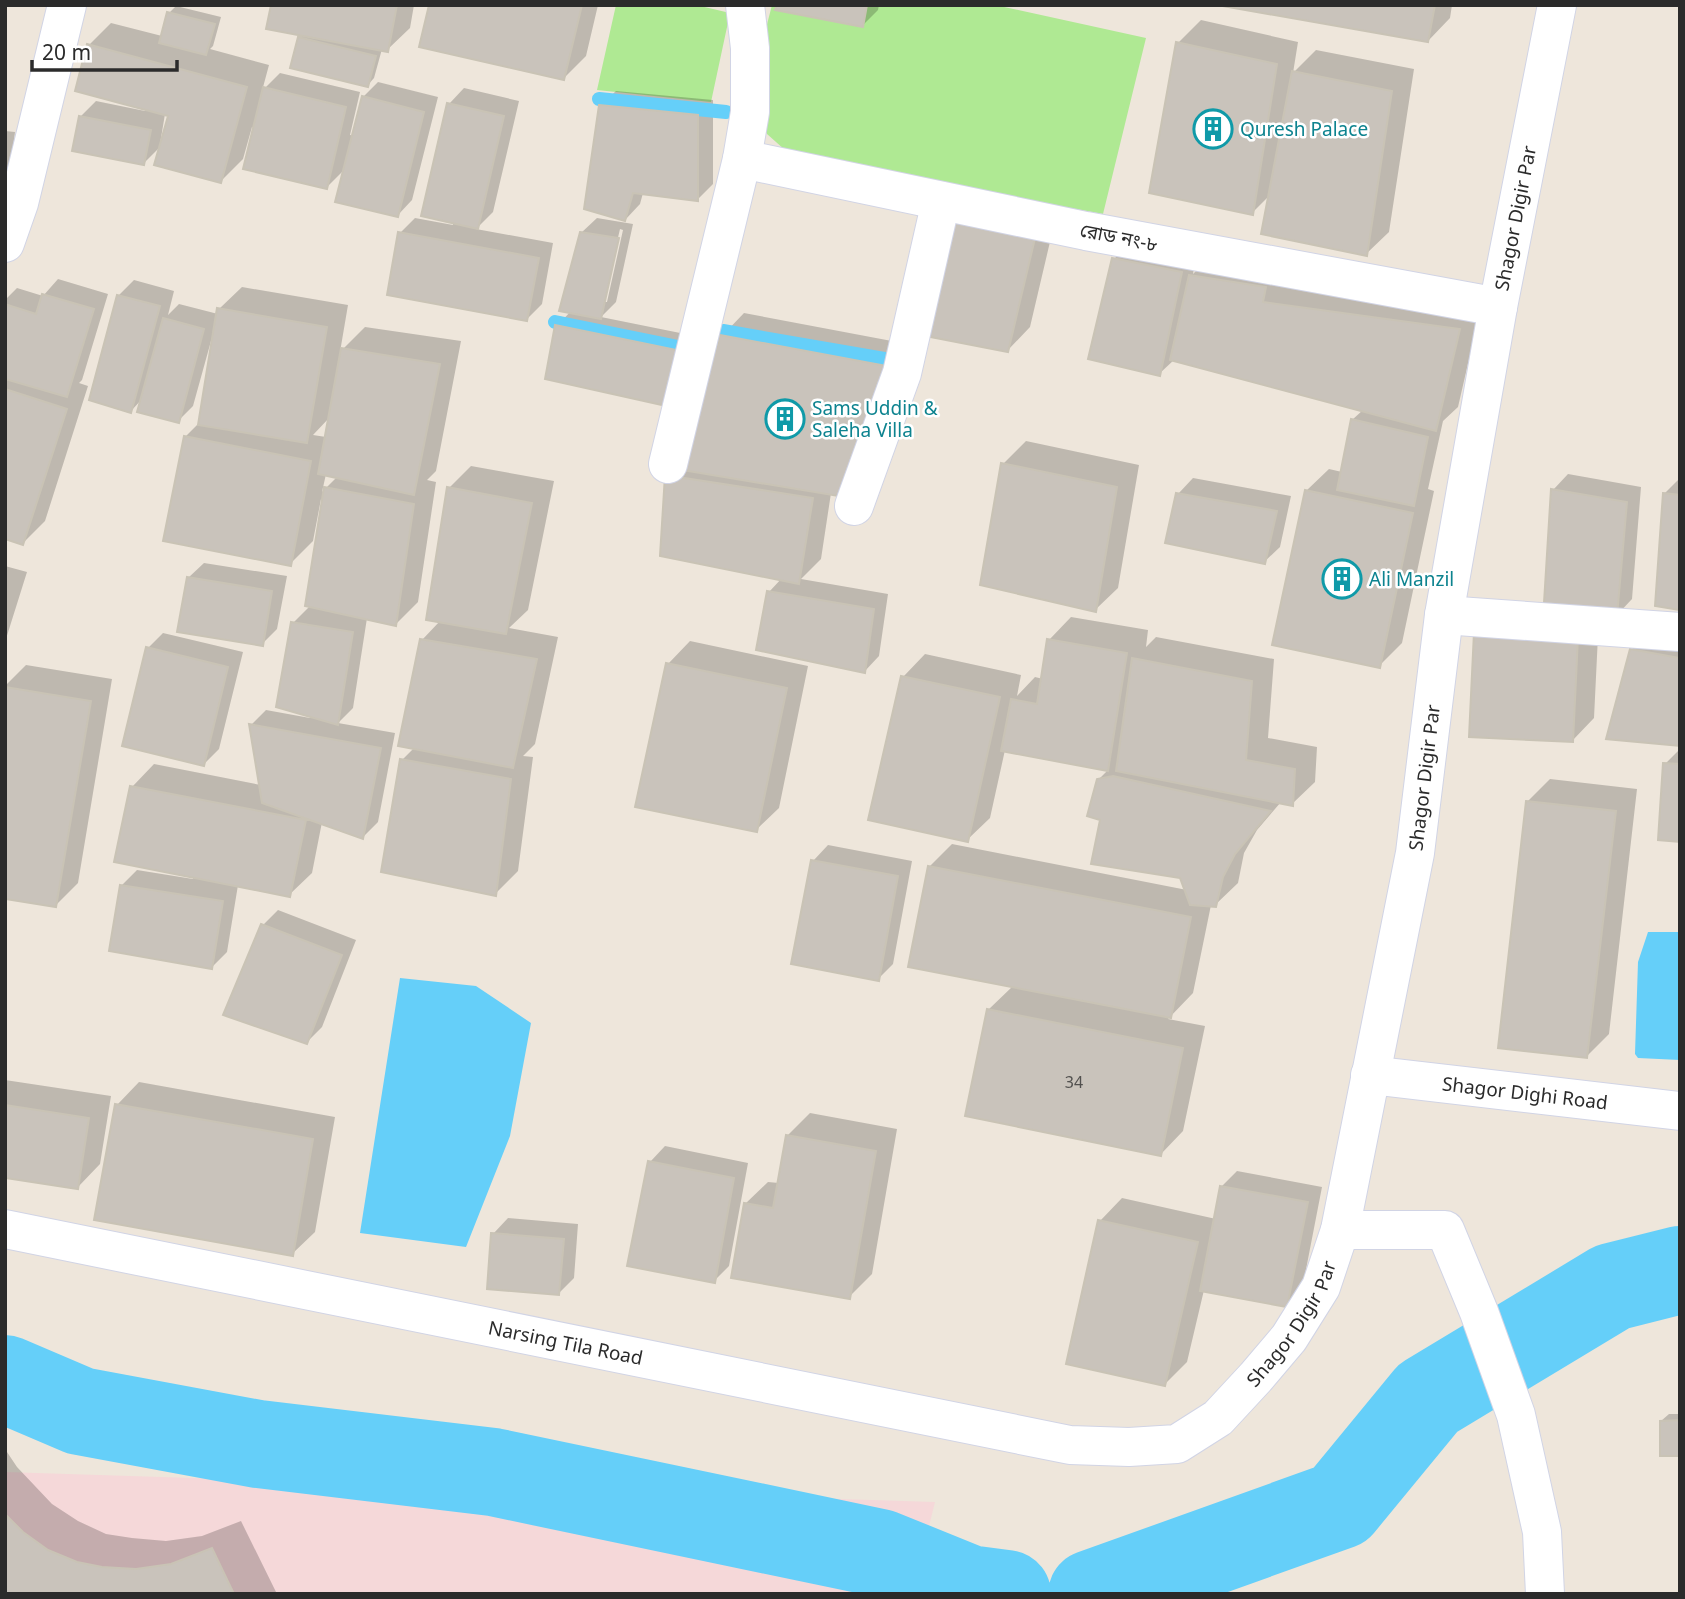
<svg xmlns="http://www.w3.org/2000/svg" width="1685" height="1599" viewBox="0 0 1685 1599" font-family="'Noto Sans','Noto Sans Bengali',sans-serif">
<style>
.medical{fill:#f5d8d9}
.green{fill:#afe993}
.water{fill:#65cff9}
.shadow{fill:#0003;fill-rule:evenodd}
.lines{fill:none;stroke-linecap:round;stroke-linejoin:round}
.stream{stroke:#65cff9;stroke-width:14}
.river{stroke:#65cff9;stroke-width:88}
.building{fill:#c9c3bb;stroke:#c9c3b5;stroke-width:2}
.street-casing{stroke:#d1d4e5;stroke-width:40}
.street{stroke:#fff;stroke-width:38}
.labels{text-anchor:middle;stroke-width:5;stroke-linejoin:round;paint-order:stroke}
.number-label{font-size:16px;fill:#52514f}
.culture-label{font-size:19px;fill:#0d838f;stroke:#fff;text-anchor:start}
.street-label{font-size:19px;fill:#2b2b2b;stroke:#fff}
</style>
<rect width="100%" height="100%" fill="#eee6db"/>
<path class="medical" d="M5,1472L935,1502L912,1594H5Z"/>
<path class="green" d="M616,5H696L730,13L711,102L597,90Z
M772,5H995L1146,38L1103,214L794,158L767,134L750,101L757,63Z"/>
<path class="water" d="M1648,932H1680V1060L1638,1058L1635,1054L1638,962Z
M400,978L476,986L531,1023L510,1136L466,1247L360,1233Z"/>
<path class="shadow" d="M273,5H414L410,28L387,50L382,49L374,78L367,86L300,38L303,34Z
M431,5H598L586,56L564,78Z
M778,5H879L878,10L863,25Z
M1227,5H1452L1450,18L1428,41Z
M176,6L221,17L213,46L210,49L269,65L262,91L280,73L360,92L350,135L354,136L363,97L378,82L438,97L412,200L397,216L346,168L327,187L255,128L252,127L243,159L221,181L162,145L144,163L81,116L96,101L145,111L146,108L89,45L111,23L162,36L169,13ZM165,114L171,115L162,144H160Z
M1201,20L1298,42L1293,73L1316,50L1414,69L1389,232L1366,254L1270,195L1252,213L1178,43Z
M464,88L519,101L493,212L476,229L553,243L542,304L527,319L400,233L415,218L453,225L449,104Z
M616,91L713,100V184L698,199L643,193L640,204L625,220L600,106Z
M5,131L15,132L5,211Z
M1057,212L1030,327L1008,350L922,333Z
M597,218L633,224L616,302L601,317L700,337L685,390L557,326L571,311L581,233ZM620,229L623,230L607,302H603Z
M1129,244L1196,257L1193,274L1213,254L1481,307L1458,407L1443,421L1428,489L1434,491L1402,643L1379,666L1306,491L1329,469L1342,472L1352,420L1363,410L1175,359L1159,374L1114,259Z
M58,279L108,294L82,380L79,383L88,386L45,521L23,543L5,537V300L17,288L43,296Z
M134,280L174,291L168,315L179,304L218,314L219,309L242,287L348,305L340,352L365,327L461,341L436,471L427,480L436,482L418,602L396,624L367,618L353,708L338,723L395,733L378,822L363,837L322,822L312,873L289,895L238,885L227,952L212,967L122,885L137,870L193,879V876L132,787L154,764L261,785L251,725L266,710L310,718L293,623L310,606L324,500L321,499L313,541L290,564L185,437L200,422L214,342L211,341L193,406L178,421L142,399L131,411L119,295ZM330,417L326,437L313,435ZM326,474L338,476L322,492Z
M744,313L913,345L831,493L821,559L801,579L888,594L879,656L864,672L769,592L782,578L667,476L688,455L722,336Z
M1026,441L1139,465L1118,588L1095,610L1003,464Z
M471,466L554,481L528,610L509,628L558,637L535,744L523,756L533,757L518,871L495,894L402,760L415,747L422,640L440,621L449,488Z
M1568,474L1641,487L1632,599L1617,615L1553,490Z
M1193,478L1291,496L1280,547L1264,562L1178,494Z
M1680,478V608L1664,494Z
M204,563L287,576L277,629L262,644L188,578Z
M5,566L27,572L5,642Z
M1599,615L1594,718L1572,741L1476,632Z
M1071,617L1148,630L1146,647L1156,637L1274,659L1268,738L1317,747L1315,782L1292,804L1281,802L1257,830L1244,853L1238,883L1215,905H1211L1193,993L1168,1019L1205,1026L1183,1131L1161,1154L988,1010L1013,986L929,867L952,844L1187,890L1181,877L1102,819L1099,779L1109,769L1005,750L990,818L967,840L903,677L925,654L1021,675L1017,696L1035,677L1043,679L1049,640Z
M163,633L243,652L219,749L204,764L148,648Z
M1646,635L1680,641V744L1631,650Z
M690,641L808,666L779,808L756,830L668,664Z
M26,665L112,679L78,883L56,905L5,897V686Z
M1680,749V840L1665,764Z
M1550,779L1637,789L1609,1034L1587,1056L1527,802Z
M828,845L912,861L893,964L878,979L813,861Z
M278,910L356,940L322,1027L307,1042L263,925Z
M5,1080L111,1096L100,1164L78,1187L5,1176Z
M139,1082L335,1117L315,1232L292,1254L117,1105Z
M810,1113L897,1129L872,1274L849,1297L745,1204L768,1182L779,1183L787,1136Z
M665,1146L748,1163L729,1266L714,1281L650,1162Z
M1237,1171L1322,1187L1302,1290L1286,1305L1204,1290L1187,1362L1165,1384L1100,1221L1122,1198L1216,1219L1222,1186Z
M508,1218L578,1224L574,1278L559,1293L493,1234Z
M1669,1414H1680V1454L1661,1421Z
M7,1452L17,1467L52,1504L78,1521L106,1534L132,1538L166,1541L202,1536L241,1521L277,1594H5V1453Z"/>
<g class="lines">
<path class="stream" d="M599,99L726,112
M555,322L693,350
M723,331L896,361"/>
<path class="river" d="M5,1379L80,1411L258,1444L493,1472L880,1553L969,1589L1007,1594
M1092,1594L1340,1505L1428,1398L1612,1287L1680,1270"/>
</g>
<path class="building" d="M271,5H397L388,52L266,29Z
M429,5H582L564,80L419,47Z
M777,5H867L863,27L775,10Z
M1217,5H1435L1428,42Z
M167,12L215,24L206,55L159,43Z
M298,37L376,56L368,87L290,68Z
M1176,42L1277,64L1253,215L1149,193Z
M87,44L247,87L221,183L154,165L168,116L75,91Z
M1292,71L1392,91L1367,256L1261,234Z
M263,87L346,107L327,189L243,169Z
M362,96L424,112L398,217L335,202Z
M447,103L504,116L478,229L421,216Z
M599,105L698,115V201L633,193L625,221L584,209Z
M79,116L151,130L144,165L72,151Z
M947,219L1036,234L1008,352L920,335Z
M398,232L539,258L527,321L387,295Z
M580,232L619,238L601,319L559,311Z
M1112,258L1182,272L1160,376L1088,359Z
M1189,275L1266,287L1263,302L1460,329L1436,431L1170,360Z
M42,294L94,309L67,397L5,379V304L36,314Z
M117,295L160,306L131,413L89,400Z
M217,308L327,327L307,443L198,425Z
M163,318L204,329L179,423L137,412Z
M555,325L686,352L671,407L545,379Z
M720,335L892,367L844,497L682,470Z
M341,348L440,364L414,495L318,474Z
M5,389L67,409L23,545L5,539Z
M1351,419L1428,437L1414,506L1337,490Z
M184,436L311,461L291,566L163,541Z
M1001,463L1117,487L1096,612L980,585Z
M665,475L813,498L799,584L660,556Z
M324,487L414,504L396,626L305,606Z
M447,487L532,503L506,634L426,620Z
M1551,489L1627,502L1617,616L1544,603Z
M1305,490L1413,513L1380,668L1272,645Z
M1176,493L1277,511L1265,564L1165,543Z
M1663,493L1680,495V610L1655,606Z
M187,577L272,591L263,646L177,632Z
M767,591L874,609L865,673L756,650Z
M291,622L353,632L338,725L276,707Z
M1474,632L1578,637L1573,742L1469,737Z
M420,639L537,659L513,768L398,746Z
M1047,639L1127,653L1108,771L1001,751L1011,699L1037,704Z
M146,647L228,667L204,766L122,746Z
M1630,649L1680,658V746L1606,739Z
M1132,658L1252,681L1246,760L1295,769L1293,806L1116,771Z
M666,663L787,688L757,832L635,807Z
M901,676L1000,697L968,842L868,820Z
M5,687L91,701L56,907L5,899Z
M249,724L381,748L363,839L262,803Z
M400,759L511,779L496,896L381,872Z
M1663,763L1680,764V842L1658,840Z
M1113,776L1271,811L1235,854L1223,877L1216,907L1190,905L1180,878L1091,864L1100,820L1087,816L1097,779Z
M130,786L306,820L290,897L114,862Z
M1526,801L1616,811L1587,1058L1498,1048Z
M811,860L898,876L879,981L791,964Z
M928,866L1191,917L1171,1018L908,967Z
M120,885L223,901L212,969L109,951Z
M261,924L342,955L307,1044L223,1015Z
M987,1009L1183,1048L1161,1156L965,1116Z
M115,1104L313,1139L293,1256L94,1220Z
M5,1105L89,1118L78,1189L5,1178Z
M786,1135L876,1151L850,1299L731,1278L744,1203L773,1208Z
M648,1161L734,1178L715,1283L627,1266Z
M1220,1186L1308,1202L1287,1307L1200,1291Z
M1098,1220L1198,1242L1165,1386L1066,1364Z
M491,1233L564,1239L559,1295L487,1289Z
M1680,1420V1456H1660V1421Z
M5,1514L23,1532L48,1550L77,1562L102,1567L136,1569L171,1564L212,1548L234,1594H5Z"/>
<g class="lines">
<g class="street-casing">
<g id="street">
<path d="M745,5L750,48V112L742,159L1086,231L1498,307"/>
<path d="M5,243L19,203L67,5"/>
<path d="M668,464L742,159"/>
<path d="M854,506L902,373L941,201"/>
<path d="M1444,615L1680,632"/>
<path id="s1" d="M1370,1075L1680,1111"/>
<path id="s2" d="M5,1229L1070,1445L1129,1447L1177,1444L1218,1418L1256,1377L1289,1338L1321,1287L1340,1230L1415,853L1444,615L1498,307L1557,5"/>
<path d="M1340,1230H1445L1479,1312L1516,1415L1542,1532L1545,1594"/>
</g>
</g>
<use href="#street" class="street"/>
</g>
<defs>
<g id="building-ring" transform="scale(2.0125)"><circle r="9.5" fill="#fff" stroke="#0f9aa8" stroke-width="1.5"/><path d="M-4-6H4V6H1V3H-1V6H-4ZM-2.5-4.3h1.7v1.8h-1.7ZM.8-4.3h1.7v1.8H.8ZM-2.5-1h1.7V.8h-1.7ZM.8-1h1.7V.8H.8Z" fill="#0f9aa8"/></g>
</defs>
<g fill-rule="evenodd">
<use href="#building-ring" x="1213" y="129"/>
<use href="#building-ring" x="785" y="419"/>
<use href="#building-ring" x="1342" y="579"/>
</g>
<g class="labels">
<g class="number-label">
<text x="1074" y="1088">34</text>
</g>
<g class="culture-label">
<text x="1240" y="136">Quresh Palace</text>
<text x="812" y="415">Sams Uddin &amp;<tspan x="812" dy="22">Saleha Villa</tspan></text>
<text x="1369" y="586">Ali Manzil</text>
</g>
<g class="street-label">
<text dy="7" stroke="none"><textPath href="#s2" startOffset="2497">Shagor Digir Par</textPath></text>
<text transform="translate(1119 237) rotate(11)" y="7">রোড নং-৮</text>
<text dy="7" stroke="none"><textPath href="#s2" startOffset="1930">Shagor Digir Par</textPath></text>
<text dy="7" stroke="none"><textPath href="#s1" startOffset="156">Shagor Dighi Road</textPath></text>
<text dy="7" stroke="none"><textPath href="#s2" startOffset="1363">Shagor Digir Par</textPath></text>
<text dy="7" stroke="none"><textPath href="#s2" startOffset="572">Narsing Tila Road</textPath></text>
</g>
</g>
<rect width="1685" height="1599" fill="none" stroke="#2b2b2b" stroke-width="14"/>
<path d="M32 60v10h145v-10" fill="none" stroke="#2b2b2b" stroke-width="3.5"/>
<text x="42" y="60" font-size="21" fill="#2b2b2b" stroke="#ffffff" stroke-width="5" paint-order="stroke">20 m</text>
</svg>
